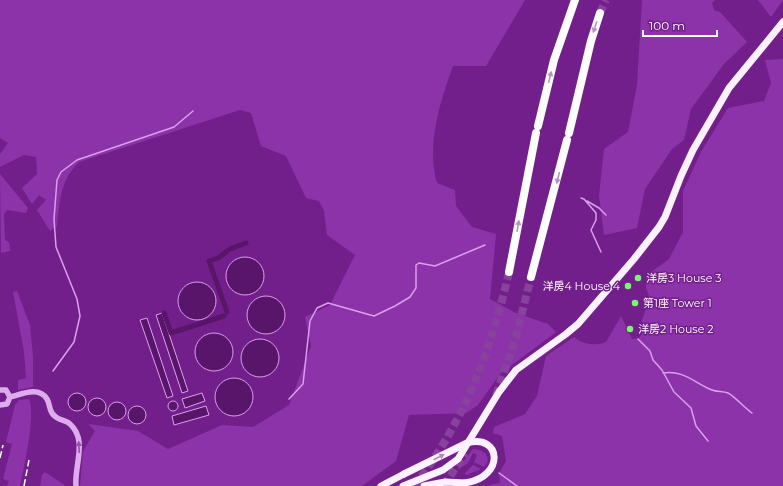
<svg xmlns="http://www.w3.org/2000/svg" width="783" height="486" viewBox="0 0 783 486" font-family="Montserrat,'Noto Sans TC',sans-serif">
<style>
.green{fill:#8c33a9}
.water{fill:#58156a;stroke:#daa0ed}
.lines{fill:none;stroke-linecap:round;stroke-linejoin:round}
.stream{stroke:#daa0ed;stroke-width:1.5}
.canal{stroke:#58156a;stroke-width:5}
.highway-tunnel{stroke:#88419c;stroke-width:8;stroke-dasharray:8 4;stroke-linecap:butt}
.minor{stroke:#dcacec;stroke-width:5.5}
.major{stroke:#fcf1fe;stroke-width:7}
.highway{stroke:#fff;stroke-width:8}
.rail{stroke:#fff;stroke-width:1.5;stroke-dasharray:7 3;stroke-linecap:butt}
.major-bridge{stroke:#fcf1fe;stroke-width:7}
.oneway{fill:#b98fc5}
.oneway2{fill:#9850ad}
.oneway3{fill:#b888c4}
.poi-dot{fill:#77f96c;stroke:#731f8b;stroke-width:1.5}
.labels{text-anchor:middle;stroke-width:3;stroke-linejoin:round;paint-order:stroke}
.poi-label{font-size:11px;fill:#fff;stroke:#731f8b;text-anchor:start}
</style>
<rect width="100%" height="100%" fill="#731f8b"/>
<path class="green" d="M0,0H525L486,66H453C440,102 426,145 437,183L455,190L456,206L472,227L496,234L490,299L516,313L548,324L556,332L500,374L478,405L466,413L409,415L396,461L362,486H80L83,451L95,431L88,424L138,431L168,449L222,425L253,427L289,405L311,346L305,317L330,305L355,255L327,235L324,211L319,201L306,198L286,156L261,146L251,113L240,110L79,162C60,181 60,200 57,226L50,231L37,210L46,200L39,195L32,204L22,188L37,174L36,157L24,155L0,167V154L8,143L0,138Z
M642,0H715L712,3L714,10L720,12L747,42L724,64L691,109L684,140L672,149L645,189L637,228L604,235L599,196L604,149L628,132L637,85Z
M758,0H783L771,17Z
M783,59V486H485L500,483L499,473L506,461L502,436L493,433L494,427L525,414L537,396L546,356L574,337C583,345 595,346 606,342L621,316L632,339L639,338L643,332L642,320L650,298L646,288V276L669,259L683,232V191L701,152L728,108L764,101L771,83L765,60Z
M0,174L28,208L26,213L7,210L4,214L5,240L9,242L10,251L1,253Z
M17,291L30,325L33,356V387L18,390V380L26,378L24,352L13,292Z
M29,399C36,414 24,468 20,486H7L9,481L3,479L12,444L6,442L15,405L19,400Z
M473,449C484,449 493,458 484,467L474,462L477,455L473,453L468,463L457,470Z
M473,465L481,469L466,475L465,473Z
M45,472L66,486H40L42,475Z"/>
<path class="water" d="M226 276a19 19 0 1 1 38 0a19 19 0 1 1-38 0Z
M178 301a19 19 0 1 1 38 0a19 19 0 1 1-38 0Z
M247 315a19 19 0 1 1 38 0a19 19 0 1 1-38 0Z
M162,313L188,391L182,393L156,315Z
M147,318L173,396L167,398L140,320Z
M195 352a19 19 0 1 1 38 0a19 19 0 1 1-38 0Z
M241 358a19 19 0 1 1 38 0a19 19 0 1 1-38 0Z
M215 397a19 19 0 1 1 38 0a19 19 0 1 1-38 0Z
M202,393L205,401L185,408L182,399Z
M68 402a9 9 0 1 1 18 0a9 9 0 1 1-18 0Z
M88 407a9 9 0 1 1 18 0a9 9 0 1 1-18 0Z
M168 406a5 5 0 1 1 10 0a5 5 0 1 1-10 0Z
M108 411a9 9 0 1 1 18 0a9 9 0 1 1-18 0Z
M206,406L209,415L174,425L172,416Z
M128 415a9 9 0 1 1 18 0a9 9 0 1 1-18 0Z"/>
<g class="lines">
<path class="stream" d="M581,198L584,199L596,213V220L591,230L601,252
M587,201L599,208L606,215
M638,339L650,351L653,360L662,370L674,392L691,408L696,426L708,441
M53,371L74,342L80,316L77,299L56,247L54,219L57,180L61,172L77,160L174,127L193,111
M663,373C685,370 694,383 712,390C717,392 723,391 728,393C733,395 746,409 752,413
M289,399L303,384L310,321L317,308L328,303L374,316L395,306L410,297L416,288V265L419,263L435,266L485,245
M499,473L517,486"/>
<path class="canal" d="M227,312L209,261L218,258L230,249L246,243
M164,313L171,333L224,316"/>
<path class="highway-tunnel" d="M600,13L606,0
M496,395L515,341L531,277
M414,486C464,423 491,350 509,272
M444,486L465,453"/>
<path class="minor" d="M0,390H6L10,397L7,404L0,405
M10,397C22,394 39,386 47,399C50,404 49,409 52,413C57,421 64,419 70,424C88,440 74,466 76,486"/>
<path class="major" d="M381,486L404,474
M403,486L443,470L458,459L499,392L516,370L566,334L578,324L634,259L659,227L665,217L681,176L693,150L729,88L783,22
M424,486L445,482L465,483"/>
<path class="highway" d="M538,126L554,60L575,0
M569,133L591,41L600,13
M509,272L536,133
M531,277L567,140"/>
<path class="rail" d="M0,458L3,445
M24,486L29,460"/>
<path class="major-bridge" d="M404,474L467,443C501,433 506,477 465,483"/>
</g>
<defs><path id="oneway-solid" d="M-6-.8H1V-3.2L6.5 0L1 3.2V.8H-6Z"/></defs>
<g class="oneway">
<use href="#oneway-solid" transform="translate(595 27) rotate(109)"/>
<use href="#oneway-solid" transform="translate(550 77) rotate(-76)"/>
<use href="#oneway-solid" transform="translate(558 178) rotate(104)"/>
<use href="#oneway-solid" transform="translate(518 226) rotate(-80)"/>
</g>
<use class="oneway2" href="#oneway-solid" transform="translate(79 447) rotate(-93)"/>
<use class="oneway3" href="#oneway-solid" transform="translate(439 457) rotate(-27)"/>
<g class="poi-dot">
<circle cx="638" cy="278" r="4"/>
<circle cx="628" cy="286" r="4"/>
<circle cx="635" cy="303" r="4"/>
<circle cx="630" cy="329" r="4"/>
</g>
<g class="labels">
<g class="poi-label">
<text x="646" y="282">洋房3 House 3</text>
<text x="620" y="290" text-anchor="end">洋房4 House 4</text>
<text x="643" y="307">第1座 Tower 1</text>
<text x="638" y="333">洋房2 House 2</text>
</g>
</g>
<path d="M643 30v6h74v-6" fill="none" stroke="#ffffff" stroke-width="2"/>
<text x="649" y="30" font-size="12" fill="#ffffff" stroke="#731f8b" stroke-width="3" paint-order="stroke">100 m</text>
</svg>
